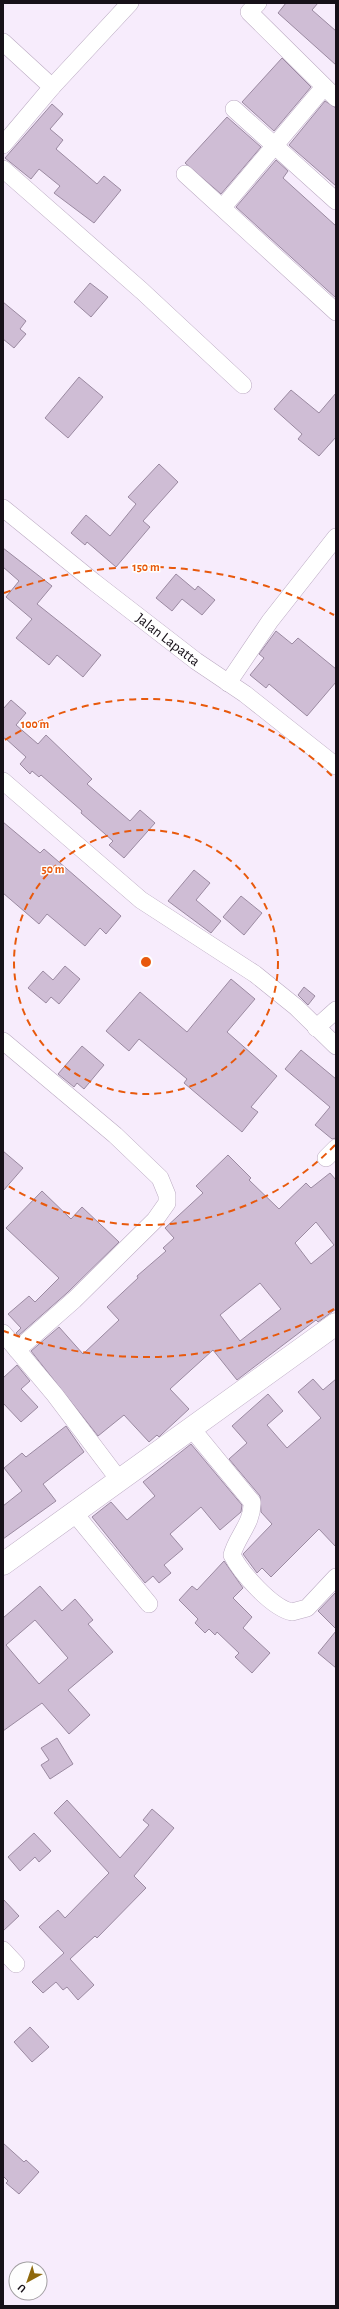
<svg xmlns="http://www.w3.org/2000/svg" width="339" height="2309" viewBox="0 0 339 2309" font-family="'Alegreya Sans',sans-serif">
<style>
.building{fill:#cfbdd5;stroke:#9b8aa1;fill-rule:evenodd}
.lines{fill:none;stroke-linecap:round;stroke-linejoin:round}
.minor-casing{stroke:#bbaac2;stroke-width:18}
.secondary-casing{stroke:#bbaac2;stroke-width:23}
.minor{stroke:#fff;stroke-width:17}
.secondary{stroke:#fff;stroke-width:22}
.ring{fill:none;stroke:#e8590c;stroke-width:2;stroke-dasharray:7 5}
.labels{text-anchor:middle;stroke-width:3;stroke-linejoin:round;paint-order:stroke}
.street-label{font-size:15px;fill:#171119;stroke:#fefefe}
.centre{fill:#e8590c;stroke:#fefefe;stroke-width:2}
.ring-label{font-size:12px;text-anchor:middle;font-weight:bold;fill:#e8590c;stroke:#fefefe;stroke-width:3;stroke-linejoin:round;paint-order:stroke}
</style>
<rect width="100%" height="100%" fill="#f7ecfc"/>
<path class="building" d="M286,3H318L312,10L336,31V65L278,13Z
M282,58L311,87L274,131L242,102Z
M325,101L336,108V186L289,145Z
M52,104L63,114L50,129L63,140L56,149L97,184L104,176L121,190L94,223L54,193L60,186L39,169L31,179L5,158Z
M227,117L261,147L221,194L185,163Z
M276,160L288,171L283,178L336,226V298L236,207Z
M90,283L108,297L91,317L74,302Z
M3,302L26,321L20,329L26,334L14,348L3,339Z
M79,377L103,397L68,438L45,418Z
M291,390L319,413L336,393V437L319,456L298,439L302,434L274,409Z
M159,464L178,482L143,521L150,527L116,567L87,542L85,545L71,533L86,515L110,536L136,504L128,497Z
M3,548L52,586L37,604L101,655L83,677L57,655L49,665L16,638L32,619L6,597L19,581L3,567Z
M176,574L195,590L198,586L215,600L202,615L182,599L172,611L156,598Z
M276,631L292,644L298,638L336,669V682L307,716L269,684L266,688L250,675L264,658L259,654Z
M11,700L26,713L16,725L38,744L46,735L92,779L87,784L130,821L140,810L155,823L124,858L109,845L113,841L81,813L82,811L41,775L39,777L32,771L30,774L20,764L26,757L5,738L3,739V709Z
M3,822L40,853L44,849L121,916L106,934L100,928L85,946L47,914L39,924L3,893Z
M194,870L210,883L196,900L221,921L211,933L168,901Z
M241,896L262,913L244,935L223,917Z
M65,966L80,979L59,1004L51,997L46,1003L28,988L43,971L53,980Z
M231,979L255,999L227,1032L277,1076L251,1107L258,1112L242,1132L184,1083L187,1079L139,1039L129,1051L106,1031L140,992L187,1032Z
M304,987L315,996L308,1005L298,995Z
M82,1046L104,1065L84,1089L77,1083L74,1087L58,1074Z
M301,1050L336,1079V1138L332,1139L315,1125L330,1107L285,1069Z
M3,1151L23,1168L3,1191Z
M228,1155L251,1178L249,1180L279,1209L306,1183L311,1188L330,1173L336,1180V1309L318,1322L316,1320L237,1380L213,1350L170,1389L189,1409L162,1434L159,1437L157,1435L149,1442L124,1415L98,1436L31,1351L59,1327L83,1354L119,1320L107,1307L138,1278L137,1276L166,1251L163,1248L174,1238L165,1228L203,1193L196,1186ZM316,1222L334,1245L311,1264L295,1243ZM260,1283L281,1309L240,1341L220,1315Z
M42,1191L71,1219L82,1207L119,1242L67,1293L18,1336L16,1333L21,1328L8,1314L29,1296L35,1302L59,1278L6,1228Z
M17,1365L30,1381L21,1389L38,1407L21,1422L3,1403V1378Z
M313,1379L323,1390L336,1379V1547L319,1529L271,1577L262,1568L257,1573L243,1554L272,1524L261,1512L260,1496L229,1459L247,1443L232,1426L268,1394L283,1411L267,1425L287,1448L321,1418L298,1392Z
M66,1426L84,1452L43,1484L56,1501L3,1539V1506L22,1491L4,1468L22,1453L26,1457Z
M191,1444L242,1505L241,1512L220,1530L201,1507L170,1534L183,1549L164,1565L171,1573L159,1583L153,1576L145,1583L92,1517L111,1502L127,1520L155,1496L143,1482Z
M224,1561L243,1588L233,1598L252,1617L243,1628L270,1653L252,1673L235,1657L239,1653L217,1632L215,1635L209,1629L205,1633L195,1623L198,1619L179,1600L192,1586L197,1590Z
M40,1586L62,1611L75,1599L93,1620L88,1624L113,1652L68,1690L90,1715L69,1734L42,1703L3,1731V1618ZM35,1620L68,1658L39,1684L6,1645Z
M336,1592V1629L318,1611Z
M336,1631V1668L318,1653Z
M57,1738L73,1764L50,1779L41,1765L49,1760L41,1748Z
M67,1800L120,1858L149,1825L143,1820L152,1809L174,1828L134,1876L146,1888L97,1938L95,1936L70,1959L94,1985L78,2000L67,1987L63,1990L56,1982L43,1993L32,1982L64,1953L39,1927L58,1910L65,1918L109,1873L54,1813Z
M34,1833L51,1851L39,1862L35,1857L20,1871L8,1857Z
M3,1899L19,1916L3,1931Z
M30,2027L49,2047L32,2062L14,2042Z
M3,2143L24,2162L26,2160L39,2172L19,2194L6,2183L8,2181L3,2176Z"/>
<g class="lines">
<g class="minor-casing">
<g id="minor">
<path d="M258,3L249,12L336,98"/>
<path d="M3,42L52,87L3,145"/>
<path d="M52,87L130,3"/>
<path d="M234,109L336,201"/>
<path d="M3,169L142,291L243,385"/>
<path d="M185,174L336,312"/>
<path d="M223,207L324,87"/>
<path id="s1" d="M3,508L94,582L196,661L245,694L336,766"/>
<path d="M228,683L270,621L336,537"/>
<path d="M3,781L141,900L255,974L296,1007L336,1046"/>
<path d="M316,1028L336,1010"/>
<path d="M3,1041L115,1135L160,1178L167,1195V1203L155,1220L74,1300L17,1350"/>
<path d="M326,1158L336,1148"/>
<path d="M3,1333L55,1395L120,1481"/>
<path d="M192,1429L252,1502C253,1523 237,1536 232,1555C241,1573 272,1608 292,1612L307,1608L336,1577"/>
<path d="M75,1514L149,1604"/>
<path d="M3,1950L16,1964"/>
</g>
</g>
<g class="secondary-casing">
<path id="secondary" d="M3,1564L336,1324"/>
</g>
<use href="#minor" class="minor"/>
<use href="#secondary" class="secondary"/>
</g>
<g class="ring">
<circle cx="146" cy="962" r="132"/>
<path d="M335 1145A263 263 0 0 1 5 1184M5 740A263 263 0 0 1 335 779"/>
<path d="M334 1309A395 395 0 0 1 4 1331M4 593A395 395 0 0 1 334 615"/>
</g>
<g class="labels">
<g class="street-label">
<text dy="5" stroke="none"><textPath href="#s1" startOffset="211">Jalan Lapatta</textPath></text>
</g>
</g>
<circle cx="146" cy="962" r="6" class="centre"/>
<g class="ring-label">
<text x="146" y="571">150 m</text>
<text x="35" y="728">100 m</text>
<text x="53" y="873">50 m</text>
</g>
<rect width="339" height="2309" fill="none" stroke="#171119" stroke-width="8"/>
<g transform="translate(28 2281) rotate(220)"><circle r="19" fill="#fefefe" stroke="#a29fa2"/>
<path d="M0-3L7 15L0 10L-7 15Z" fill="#8e680c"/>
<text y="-6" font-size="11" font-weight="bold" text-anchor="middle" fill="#171119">U</text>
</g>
</svg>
